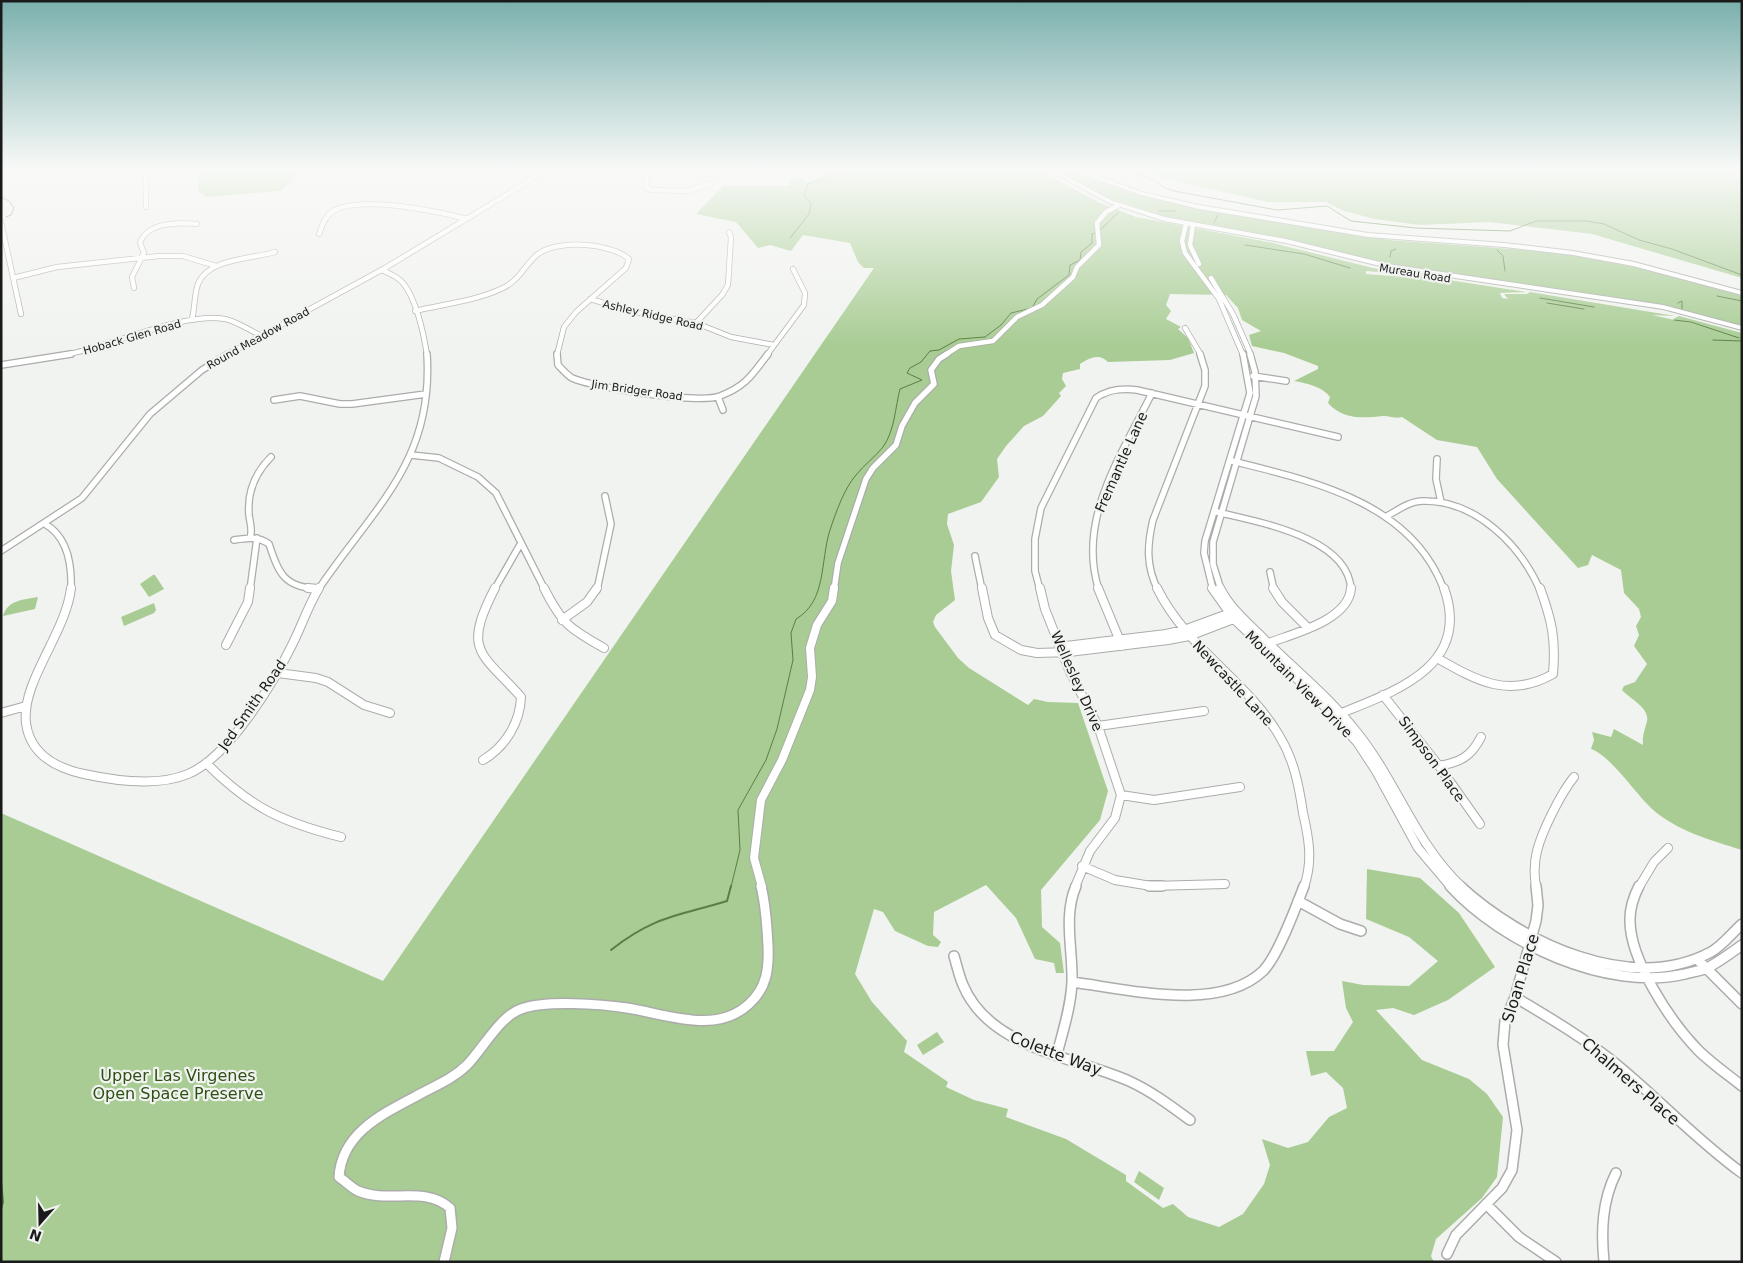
<svg xmlns="http://www.w3.org/2000/svg" width="1743" height="1263" viewBox="0 0 1743 1263" font-family="'DejaVu Sans',sans-serif">
<style>
.green{fill:#a8cc93}
.lines{fill:none;stroke-linecap:round;stroke-linejoin:round}
.stream-far1{stroke:#5a7f42;stroke-width:1}
.stream{stroke:#5a7f42;stroke-width:2}
.minor-far3-casing{stroke:#abadaa;stroke-width:6}
.minor-far2-casing{stroke:#abadaa;stroke-width:8}
.minor-far1-casing{stroke:#abadaa;stroke-width:10}
.minor-casing{stroke:#abadaa;stroke-width:12}
.major-casing{stroke:#abadaa;stroke-width:2}
.highway-casing{stroke:#abadaa;stroke-width:2}
.minor-far3{stroke:#fff;stroke-width:4.5}
.minor-far2{stroke:#fff;stroke-width:5.5}
.minor-far1{stroke:#fff;stroke-width:8}
.minor{stroke:#fff;stroke-width:9}
.major{fill:#fff;fill-rule:evenodd}
.highway{fill:#fff;fill-rule:evenodd}
.labels{text-anchor:middle;stroke-width:4.5;stroke-linejoin:round;paint-order:stroke}
.far-street-label{font-size:11px;fill:#191a19;stroke:#f1f3f0}
.street-label{font-size:14px;fill:#191a19;stroke:#f1f3f0}
.near-street-label{font-size:16px;fill:#191a19;stroke:#f1f3f0}
.near-park-label{font-size:16px;fill:#2f5014;stroke:#f1f3f0}
</style>
<rect width="100%" height="100%" fill="#f1f3f0"/>
<path class="green" d="M200,169H306L280,191L206,197L198,191Z
M840,169H1037L1098,202L1136,217L1273,243L1373,268L1413,275L1366,271V274L1405,277L1417,275L1526,292L1500,293L1502,298L1508,299L1504,294H1527L1530,292L1675,316L1652,315L1679,321L1673,319L1679,316L1742,333V850C1711,840 1676,831 1651,808C1635,793 1611,756 1591,749L1594,740L1592,732L1611,737L1614,729L1643,745C1642,735 1645,730 1647,721C1650,708 1630,699 1622,690L1624,686L1635,682L1647,664L1634,646L1639,635L1636,626L1641,617L1639,609L1624,593L1621,570L1592,555L1588,565L1578,568L1497,479L1477,447L1437,440L1402,417C1394,419 1391,416 1383,416C1363,418 1343,420 1328,403L1330,397C1323,387 1306,383 1294,381L1318,369V366L1284,353L1252,346L1249,335L1261,331L1242,320L1238,308L1226,295L1170,294L1166,305L1171,311L1166,319L1181,327L1178,329L1188,338L1194,353L1170,360L1108,362C1099,353 1090,358 1080,364V369L1063,373L1062,379L1066,386L1059,393L1061,396L1043,416L1024,426L1006,446L997,459L999,477L981,502L948,514L947,524L954,545L951,571L955,600L936,615L933,622L935,627L958,658L969,668L1028,705L1034,699L1048,702L1078,703L1108,791L1100,820L1041,890L1042,927L1060,943L1064,973H1056L1054,963L1035,959L1016,918L986,885L934,912L933,935L941,942L938,947L928,946L895,931L883,912L874,909L855,974L872,1002L907,1041L904,1052L948,1082L946,1087L974,1100L1008,1109L1006,1117L1066,1139L1126,1175V1181L1163,1208L1173,1204L1188,1217L1219,1227L1243,1214L1264,1184L1270,1165L1262,1139L1288,1148L1308,1142L1329,1117L1347,1108L1343,1088L1326,1072L1311,1076L1306,1051H1334L1353,1022L1346,1008L1342,981L1363,985L1409,986L1438,961L1409,937L1366,919L1367,869L1420,878L1459,913L1495,967L1448,1000L1414,1015L1393,1008L1376,1010L1422,1060L1469,1079L1487,1094L1503,1117L1497,1177L1482,1198L1436,1239L1431,1256L1434,1262H1V813L383,981L874,268H864L858,262L850,243L803,235L791,251L770,245L758,248L736,222L696,214L723,186H789L792,173L808,182Z
M1052,169H1065L1138,195L1194,208L1389,240L1555,252L1644,269L1742,296V326L1640,302L1385,263L1247,232L1182,222L1111,199Z
M1138,169H1742V278L1592,234L1490,222L1420,225L1375,219L1344,211L1326,202H1268L1162,178Z
M153,575H155L164,589L149,597L140,584Z
M38,597L35,609L3,616C8,600 22,600 38,597Z
M154,603L156,610L154,613L124,626L121,617Z
M937,1032L944,1042L923,1055L917,1045Z
M1139,1171L1164,1188L1159,1200L1134,1182Z"/>
<g class="lines">
<path class="stream-far1" d="M1122,169L1154,180L1163,187L1174,191L1277,210L1327,206L1351,221L1416,228L1510,231L1536,221H1587L1604,224L1639,240L1672,249L1742,275
M1141,175L1143,171L1150,169
M1,197L9,201L14,208L11,215L6,217
M1159,211H1175
M1214,223L1218,215
M1099,231L1119,212
M790,238L809,214L811,204L804,196L808,184L839,173L842,169
M1245,245L1304,254L1350,268
M1497,250L1503,256L1505,271
M1390,257L1391,251L1396,249
M1717,296L1742,301
M1540,298L1594,307
M1547,303L1584,309
M1678,303L1682,301V310
M1674,320L1691,322L1739,338
M1713,340L1742,341
M731,887L740,850L738,810L766,760L777,729L793,660L791,633L796,619C827,601 820,561 830,530C836,512 844,489 856,475C864,465 875,457 883,447C895,430 895,408 900,389L922,380L907,373L910,368L921,362L930,351L939,350L959,339L985,337L1001,325L1011,313L1032,308L1037,299L1069,275L1070,265L1080,260L1081,252L1092,243V234L1095,233"/>
<path class="stream" d="M611,950C654,916 678,916 727,901L731,886
M1,1182L3,1202L1,1209"/>
<g class="minor-far3-casing">
<path id="minor-far3" d="M146,169V207
M651,169L647,176L646,188L651,190L688,191L710,184
M1,222L21,314
M1186,224L1182,241L1185,253L1219,299L1243,355
M1193,225L1190,245L1199,264
M319,234C322,226 325,216 333,211C361,195 436,211 467,219
M382,270C388,273 398,277 402,282C416,297 424,335 427,355
M13,278L57,267L159,256H183L216,266
M1211,278L1233,314L1251,355
M134,288L132,277L144,253L140,243C147,222 179,222 197,224
M590,299L635,312L696,323L731,337L774,345
M415,311C444,304 476,301 503,288C520,280 525,264 538,254C558,239 611,243 629,259L626,268L576,312L564,327L557,355
M192,319C195,308 194,295 198,284C208,258 252,259 275,252
M696,323L722,295L728,285L731,237L729,232
M1185,328L1201,355
M64,355C111,347 181,312 225,319C236,321 249,330 260,335
M226,355L385,268L549,169
M767,355L804,305L805,293L793,269
M945,355L959,346L993,341L1017,317L1042,305L1073,277L1077,267L1099,245L1097,223L1106,212L1119,205"/>
</g>
<g class="minor-far2-casing">
<path id="minor-far2" d="M557,354L558,365C562,369 567,375 572,378C594,388 699,404 720,396C746,386 752,375 768,354
M1,365L71,354
M1253,376L1286,381
M718,397L723,410
M274,400L300,396L340,404H352L426,394
M411,455L439,458L478,477L496,493L545,590
M1437,459L1436,479L1441,502
M1232,461C1312,481 1412,502 1444,590
M1217,512C1257,522 1349,537 1351,590
M1387,516C1398,510 1410,501 1423,501C1475,500 1520,544 1540,590
M45,524C68,537 72,565 71,590
M250,538C253,531 250,523 249,515C247,491 255,473 271,457
M234,540C247,538 258,536 269,544C279,574 284,587 318,589
M1,551L82,498L150,414L202,370L228,354
M975,556L982,590
M1270,572L1274,590
M250,590L257,538
M318,590C373,508 434,462 427,354
M494,590L521,543
M597,590L611,524L605,496
M834,590L838,563L866,479L873,468L896,445L902,426L915,403L934,384L931,370L939,359L947,354
M1040,590L1035,571V539L1041,508L1096,398C1109,389 1122,388 1137,390L1338,437
M1099,590C1076,520 1122,454 1152,393
M1158,590C1146,567 1147,545 1153,520L1205,386V370L1200,354
M1213,590L1204,553L1205,541L1250,393L1243,354
M1221,590L1213,564V542L1256,396L1255,372L1250,354"/>
</g>
<g class="minor-far1-casing">
<path id="minor-far1" d="M71,588C66,633 21,682 26,723C30,754 56,768 84,774C116,781 157,787 188,774C229,757 274,682 293,643C302,625 308,606 319,588
M308,588L318,589
M544,588C562,624 570,629 604,648
M982,588L988,618L995,635L1021,650L1037,653L1069,652L1168,640L1189,636L1236,618
M1040,588L1045,609L1070,672L1098,726L1121,795L1115,818L1090,851L1075,887
M1098,588L1122,646
M1157,588C1187,649 1248,681 1280,737C1294,760 1299,786 1303,813C1309,839 1313,861 1304,887
M1212,588L1234,619L1313,694L1357,742L1376,771L1418,848L1451,887
M1220,588C1230,608 1247,622 1262,637C1293,668 1328,696 1356,731C1396,780 1415,843 1462,887
M1273,588L1282,602L1307,627
M562,620L587,602L597,588
M1266,644C1291,634 1349,621 1351,588
M226,645L248,602L250,588
M1062,650L1066,646L1166,634L1184,630L1233,612
M1437,658C1477,681 1509,699 1553,674C1556,639 1552,621 1540,588
M278,673L316,678L328,682L364,705L390,713
M1383,695L1439,766L1480,824
M1,713L26,706
M1339,714C1396,691 1472,666 1444,588
M1098,726L1204,711
M483,760C505,747 520,723 521,697C481,652 462,652 495,588
M206,763C250,807 281,822 341,837
M1439,766C1460,762 1471,757 1481,737
M1121,795L1154,800L1240,787
M1082,866L1115,880L1151,886L1225,884
M762,887L754,858L761,800L782,760L810,690L812,677L810,648L817,625L832,601L834,588
M1536,887C1534,875 1534,863 1537,851C1542,831 1561,793 1574,777
M1639,887L1654,862L1668,848"/>
</g>
<g class="minor-casing">
<path id="minor" d="M1149,886H1162
M1450,886C1502,943 1607,992 1685,974C1692,972 1700,971 1707,968C1719,962 1731,953 1742,945
M1460,886C1521,942 1630,995 1711,952C1722,946 1732,933 1742,924
M1639,886C1634,896 1630,907 1630,919C1629,959 1670,1021 1698,1050C1711,1063 1727,1074 1742,1086
M1298,901L1340,924L1361,931
M954,956C957,966 959,976 963,985C989,1048 1074,1057 1129,1081C1151,1091 1171,1106 1190,1120
M1698,960L1742,1004
M1072,982C1127,989 1219,1013 1263,971C1278,956 1296,907 1304,886
M1515,997C1548,1017 1581,1036 1611,1060C1656,1096 1695,1139 1742,1173
M1057,1054C1063,1031 1071,1006 1072,982C1073,950 1063,916 1076,886
M1486,1204L1519,1237L1556,1262
M1447,1254L1456,1235L1502,1188L1512,1170L1517,1130L1503,1045L1505,1021L1515,997L1536,921L1538,905L1536,886
M444,1262L452,1228L450,1208C424,1185 389,1204 358,1191C352,1188 345,1181 339,1177C342,1131 385,1113 422,1093C437,1085 454,1078 467,1065C482,1050 500,1016 521,1009C545,1000 601,1004 627,1008C666,1014 716,1035 749,1004C767,988 769,968 768,946C767,925 766,906 761,886
M1604,1262C1601,1231 1602,1201 1616,1173"/>
</g>
<g class="major-casing">
<path id="major" d="M1046,169H1052L1113,201L1165,217L1286,239L1388,264L1663,305L1742,326V330L1663,309L1388,268L1286,243L1164,221L1109,203Z"/>
</g>
<g class="highway-casing">
<path id="highway" d="M1069,169H1078L1142,192L1199,205L1368,233L1504,243L1573,251L1634,262L1742,291V295L1633,266L1573,255L1504,247L1368,237L1199,209L1138,194Z"/>
</g>
<use href="#minor-far3" class="minor-far3"/>
<use href="#minor-far2" class="minor-far2"/>
<use href="#minor-far1" class="minor-far1"/>
<use href="#minor" class="minor"/>
<use href="#major" class="major"/>
<use href="#highway" class="highway"/>
</g>
<linearGradient id="sky" x2="0" y2="1"><stop stop-color="#7ab0ad"/><stop offset="0.49" stop-color="#f9faf8"/><stop offset="1" stop-color="#f9faf8" stop-opacity="0"/></linearGradient>
<rect width="1743" height="346" fill="url(#sky)"/>
<g class="labels">
<g class="far-street-label">
<text transform="translate(1415 273) rotate(9)" y="4">Mureau Road</text>
<text transform="translate(653 315) rotate(13)" y="4">Ashley Ridge Road</text>
<text transform="translate(132 337) rotate(-16)" y="4">Hoback Glen Road</text>
<text transform="translate(258 338) rotate(-29)" y="4">Round Meadow Road</text>
<text transform="translate(637 390) rotate(8)" y="4">Jim Bridger Road</text>
</g>
<g class="street-label">
<text transform="translate(1121 462) rotate(-66)" y="5">Fremantle Lane</text>
<text transform="translate(1077 681) rotate(66)" y="5">Wellesley Drive</text>
<text transform="translate(1233 683) rotate(47)" y="5">Newcastle Lane</text>
<text transform="translate(1299 684) rotate(45)" y="5">Mountain View Drive</text>
<text transform="translate(252 705) rotate(-55)" y="5">Jed Smith Road</text>
<text transform="translate(1432 759) rotate(54)" y="5">Simpson Place</text>
</g>
<g class="near-street-label">
<text transform="translate(1520 978) rotate(-73)" y="6">Sloan Place</text>
<text transform="translate(1056 1053) rotate(21)" y="6">Colette Way</text>
<text transform="translate(1631 1081) rotate(41)" y="6">Chalmers Place</text>
</g>
<g class="near-park-label">
<text x="178" y="1081">Upper Las Virgenes<tspan x="178" dy="18">Open Space Preserve</tspan></text>
</g>
</g>
<rect width="1743" height="1263" fill="none" stroke="#191a19" stroke-width="5"/>
<g transform="translate(40 1223) rotate(200)" stroke="#f1f3f0" stroke-width="4" paint-order="stroke">
<path d="M0-4L9 19L0 12L-9 19Z" fill="#191a19"/>
<text y="-8" font-size="14" font-weight="bold" text-anchor="middle" fill="#191a19">N</text>
</g>
</svg>
